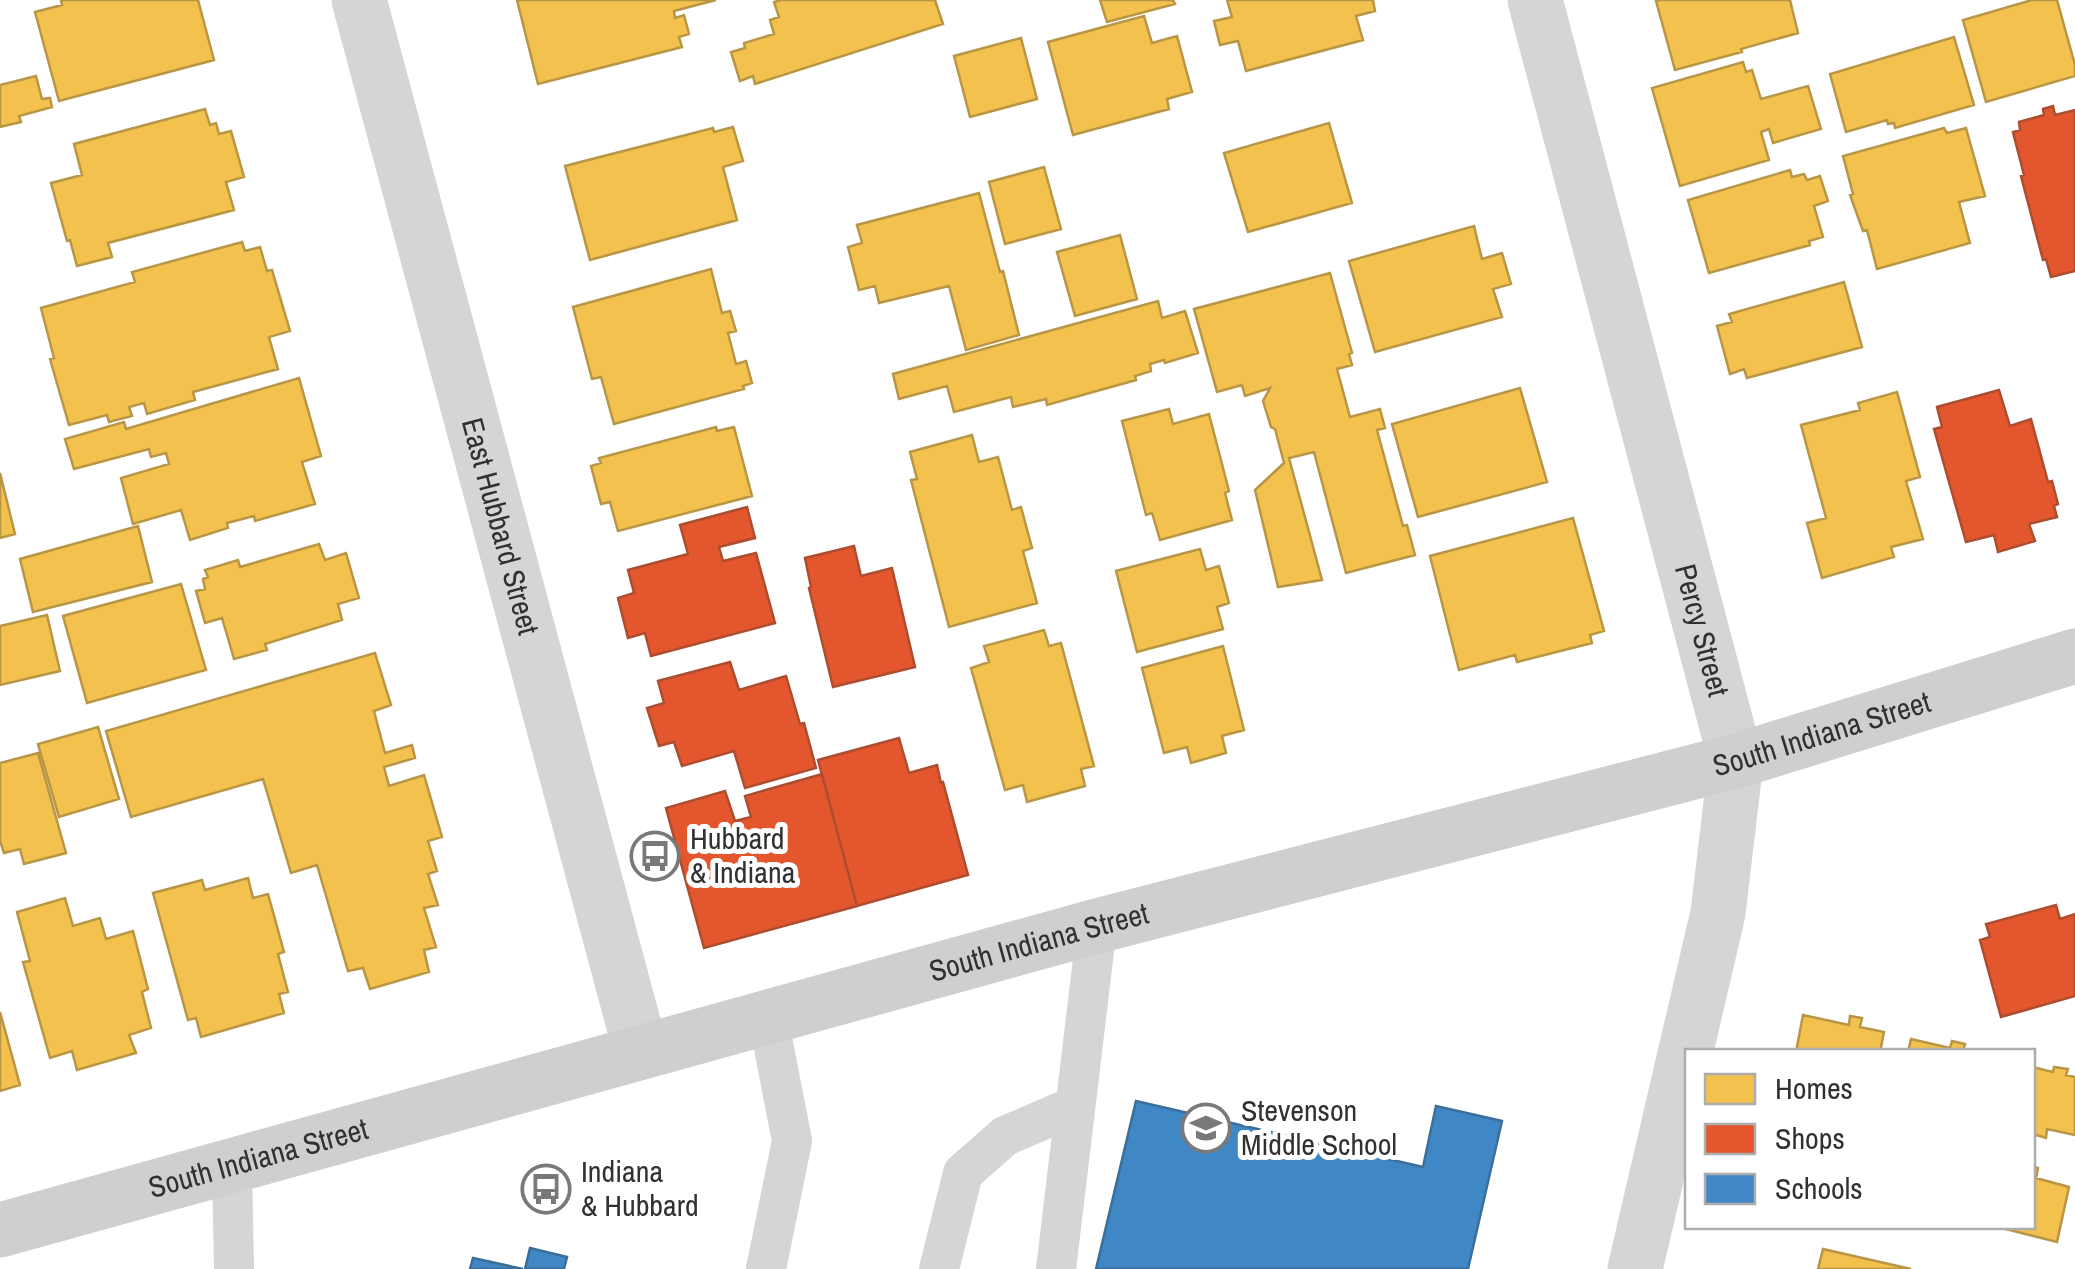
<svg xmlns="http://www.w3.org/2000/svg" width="2075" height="1269" viewBox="0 0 2075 1269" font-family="'Archivo Narrow',sans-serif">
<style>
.homes{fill:#f2c14e;stroke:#b89645;stroke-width:2.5}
.shops{fill:#e4572e;stroke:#ae4c2f;stroke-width:2.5}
.schools{fill:#3f88c5;stroke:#3b6e99;stroke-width:2.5}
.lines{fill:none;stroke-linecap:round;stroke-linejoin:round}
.lane{stroke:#d5d5d5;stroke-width:40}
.street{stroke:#d5d5d5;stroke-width:55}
.secondary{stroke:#cfcfcf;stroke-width:55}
.labels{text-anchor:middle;stroke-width:10;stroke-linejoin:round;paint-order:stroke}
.street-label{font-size:30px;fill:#313131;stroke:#fff}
.poi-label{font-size:30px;fill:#313131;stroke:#fff;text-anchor:start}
</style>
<rect width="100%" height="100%" fill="#fff"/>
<path class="homes" d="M61,0H198L214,60L59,101L35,12L62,5Z
M517,0H716L674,11L675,18L684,15L689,34L679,37L682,47L538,84Z
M781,0H935L943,24L755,84L753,76L740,81L731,52L745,48L744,43L774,34L770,20L779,17L774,2Z
M1100,0H1173L1175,4L1107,22Z
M1227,0H1373L1375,11L1356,16L1363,40L1246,71L1238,41L1220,45L1214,21L1232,17Z
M1660,0H1790L1798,33L1741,49L1742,52L1675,70L1656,1Z
M2032,0H2057L2075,65V76L1986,102L1963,20Z
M1144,16L1152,43L1177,36L1192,92L1167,99L1169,109L1073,135L1048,42Z
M1954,37L1974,105L1895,128L1894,123L1888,124L1887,120L1846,132L1830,74Z
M1021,38L1037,99L970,117L954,56Z
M1743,62L1746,72L1752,70L1761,99L1808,86L1821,129L1773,143L1769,129L1761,132L1769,160L1680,186L1652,88Z
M36,76L42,99L50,98L52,107L19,116L21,122L0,127V85Z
M205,109L210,125L216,123L219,134L231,131L244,177L226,182L234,210L108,243L112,257L77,266L70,240L67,241L51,183L82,175L74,144Z
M1329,123L1352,203L1248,232L1224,153Z
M733,127L743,161L723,167L737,220L590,260L565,166L713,128L714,132Z
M1944,128L1947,133L1966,128L1985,196L1959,202L1970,243L1877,269L1867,230L1863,231L1850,195L1853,194L1843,156Z
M1044,167L1061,229L1005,244L989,182Z
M1790,170L1792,177L1804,174L1807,180L1820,176L1828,201L1814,206L1823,237L1809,241L1810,245L1709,273L1688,200Z
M979,193L1000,272L1003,271L1019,335L966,350L949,286L879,303L875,286L859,290L848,247L862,243L857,225Z
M1474,226L1482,259L1502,253L1511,284L1493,289L1502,317L1375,352L1349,261Z
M1120,235L1137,299L1075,316L1057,252Z
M242,242L245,251L260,247L267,271L272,270L290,331L269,337L278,369L193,392L195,400L147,414L144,403L129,407L132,416L109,422L107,415L69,425L50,359L54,358L41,308L135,282L132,272Z
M711,269L722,313L730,311L736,331L728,333L736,364L746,361L752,383L743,386L744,389L614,424L601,377L592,379L573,307Z
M1330,273L1352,353L1349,354L1352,365L1337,369L1350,417L1380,409L1385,428L1377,430L1403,526L1407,525L1415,555L1346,573L1314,452L1289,458L1322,580L1278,587L1255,490L1284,463L1275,429L1271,427L1263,401L1270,388L1245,396L1242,385L1217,392L1194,309Z
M1844,282L1862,347L1747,378L1744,369L1730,374L1717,326L1732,322L1729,314Z
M1158,301L1162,318L1185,311L1198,353L1165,363L1164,360L1150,364L1151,371L1135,376L1136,380L1047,405L1046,399L1013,407L1011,397L954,412L947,386L899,399L893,374Z
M299,378L321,456L302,462L315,504L255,521L254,516L227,523L228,528L190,540L181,510L133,524L121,478L169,464L166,453L151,457L149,449L74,469L65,439L124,422L126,429Z
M1520,388L1547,482L1418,517L1392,424Z
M1897,392L1920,477L1906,481L1923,539L1891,547L1894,557L1822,578L1807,523L1826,518L1801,425L1860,410L1858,403Z
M1169,409L1173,424L1209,414L1229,491L1225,493L1232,520L1160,540L1152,513L1146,515L1122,421Z
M716,427L717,431L734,427L752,496L618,531L610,502L601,504L591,466L601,463L599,458Z
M972,435L979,462L998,457L1012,510L1021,507L1032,548L1023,551L1037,603L949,627L911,480L917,479L910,452Z
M0,473L15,534L0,538Z
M1573,518L1604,631L1590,635L1592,643L1517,662L1515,655L1459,670L1430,556Z
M138,526L152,582L33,612L20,559Z
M319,544L325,560L346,553L359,598L338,604L342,620L265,644L267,650L234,659L222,618L205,623L196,591L205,589L203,579L208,577L205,570L238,560L240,567Z
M1200,549L1206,570L1219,566L1229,603L1217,607L1223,629L1137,652L1116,571Z
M181,584L206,670L87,703L63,616Z
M47,615L60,671L0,685V626Z
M1044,630L1049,646L1061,643L1094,766L1081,769L1085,786L1027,802L1023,785L1005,790L971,668L989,662L984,646Z
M1223,646L1244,730L1222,736L1226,753L1191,763L1187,747L1164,753L1142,668Z
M375,653L391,705L374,711L385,753L412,745L415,758L384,767L389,786L424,775L442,837L428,841L437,871L428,874L438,905L424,908L436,947L424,950L429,972L370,989L363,968L348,971L317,865L291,873L263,779L131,817L106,731Z
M98,727L119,799L59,817L38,744Z
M38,753L66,853L24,864L20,849L4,853L0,841V763Z
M248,878L253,898L268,894L284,952L278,954L288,992L279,994L284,1013L201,1037L196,1018L188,1020L153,893L202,880L205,890Z
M65,898L73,926L100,918L106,939L133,931L148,989L142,992L151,1028L129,1035L136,1053L77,1070L72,1051L50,1058L23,962L30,961L17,912Z
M0,1012L20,1085L0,1091Z
M1803,1015L1849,1025L1850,1016L1862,1018L1860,1027L1884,1032L1880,1052H1796Z
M1911,1039L1950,1048L1952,1041L1965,1044L1963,1051L1966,1052H1908Z
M2032,1067L2053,1072L2054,1067L2068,1069L2066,1075L2075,1077V1135L2047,1129L2046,1138L2032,1134Z
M2032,1166L2038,1168L2036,1178L2069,1187L2057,1242L1994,1226H2032Z
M1823,1249L1911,1269H1818Z"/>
<path class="shops" d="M2053,106L2055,115L2075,110V271L2051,277L2046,259L2043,260L2021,176L2024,175L2013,132L2020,130L2019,122L2044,115L2043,109Z
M1999,390L2010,426L2031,419L2048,482L2052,481L2058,504L2054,506L2057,517L2029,524L2035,541L1998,552L1994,535L1966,542L1934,429L1942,427L1937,407Z
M747,507L755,538L719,547L723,561L756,553L775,623L651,656L645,633L628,638L618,598L634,593L628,570L688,554L680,525Z
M854,546L861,576L892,568L915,667L833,687L809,588L811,587L805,558Z
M730,662L739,690L786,676L800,724L804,723L816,768L745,788L734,751L682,766L674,742L659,746L647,708L664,703L658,681Z
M899,738L909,773L937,765L941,783L943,782L968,875L857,906L818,760Z
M822,774L857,906L704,948L666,808L725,791L735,821L751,817L745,796Z
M2056,905L2060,919L2075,914V996L2001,1017L1980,940L1990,937L1986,924Z"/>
<path class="schools" d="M1136,1101L1423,1167L1436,1106L1502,1121L1468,1269H1096Z
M530,1248L567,1257L564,1269H525Z
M473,1258L523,1269H470Z"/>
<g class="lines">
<path class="lane" d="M232,1165L234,1269
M766,1269L792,1141L768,1017
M939,1269L963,1173L1005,1136L1075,1106
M1056,1269L1097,926"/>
<g class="street">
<path id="s1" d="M359,0L641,1052"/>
<path id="s2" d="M1535,0L1736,761L1718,913L1635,1269"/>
</g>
<path class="secondary" id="s3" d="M0,1230L1097,926L1736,761L2075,656"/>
</g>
<defs>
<g id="bus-ring" transform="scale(2.5)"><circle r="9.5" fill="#fff" stroke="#797979" stroke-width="1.5"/><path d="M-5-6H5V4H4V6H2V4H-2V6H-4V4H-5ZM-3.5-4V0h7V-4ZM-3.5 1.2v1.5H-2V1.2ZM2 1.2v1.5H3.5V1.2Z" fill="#797979"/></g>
<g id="school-ring" transform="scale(2.5)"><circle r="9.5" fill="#fff" stroke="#797979" stroke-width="1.5"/><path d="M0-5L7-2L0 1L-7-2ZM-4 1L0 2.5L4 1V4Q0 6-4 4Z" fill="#797979"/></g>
</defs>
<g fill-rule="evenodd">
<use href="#bus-ring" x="655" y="856"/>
<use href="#school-ring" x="1206" y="1128"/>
<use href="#bus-ring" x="546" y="1189"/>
</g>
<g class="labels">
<g class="street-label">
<text dy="10" stroke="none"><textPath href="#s1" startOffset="545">East Hubbard Street</textPath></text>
<text dy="10" stroke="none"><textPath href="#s2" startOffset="652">Percy Street</textPath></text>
<text dy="10" stroke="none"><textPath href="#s3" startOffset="1888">South Indiana Street</textPath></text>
<text dy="10" stroke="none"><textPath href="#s3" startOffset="1078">South Indiana Street</textPath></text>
<text dy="10" stroke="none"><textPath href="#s3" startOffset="268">South Indiana Street</textPath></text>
</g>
<g class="poi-label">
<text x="690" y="849">Hubbard<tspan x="690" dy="34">&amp; Indiana</tspan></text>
<text x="1241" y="1121">Stevenson<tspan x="1241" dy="34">Middle School</tspan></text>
<text x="581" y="1182">Indiana<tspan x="581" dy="34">&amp; Hubbard</tspan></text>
</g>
</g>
<rect x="1685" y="1049" width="350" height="180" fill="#ffffff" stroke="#adadad" stroke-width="2.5"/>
<rect x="1705" y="1074" width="50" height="30" fill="#f2c14e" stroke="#adadad" stroke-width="2.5"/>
<text x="1775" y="1099" font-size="30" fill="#313131">Homes</text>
<rect x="1705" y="1124" width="50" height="30" fill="#e4572e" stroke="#adadad" stroke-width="2.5"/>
<text x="1775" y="1149" font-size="30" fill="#313131">Shops</text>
<rect x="1705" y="1174" width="50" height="30" fill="#3f88c5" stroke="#adadad" stroke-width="2.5"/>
<text x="1775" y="1199" font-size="30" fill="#313131">Schools</text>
</svg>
